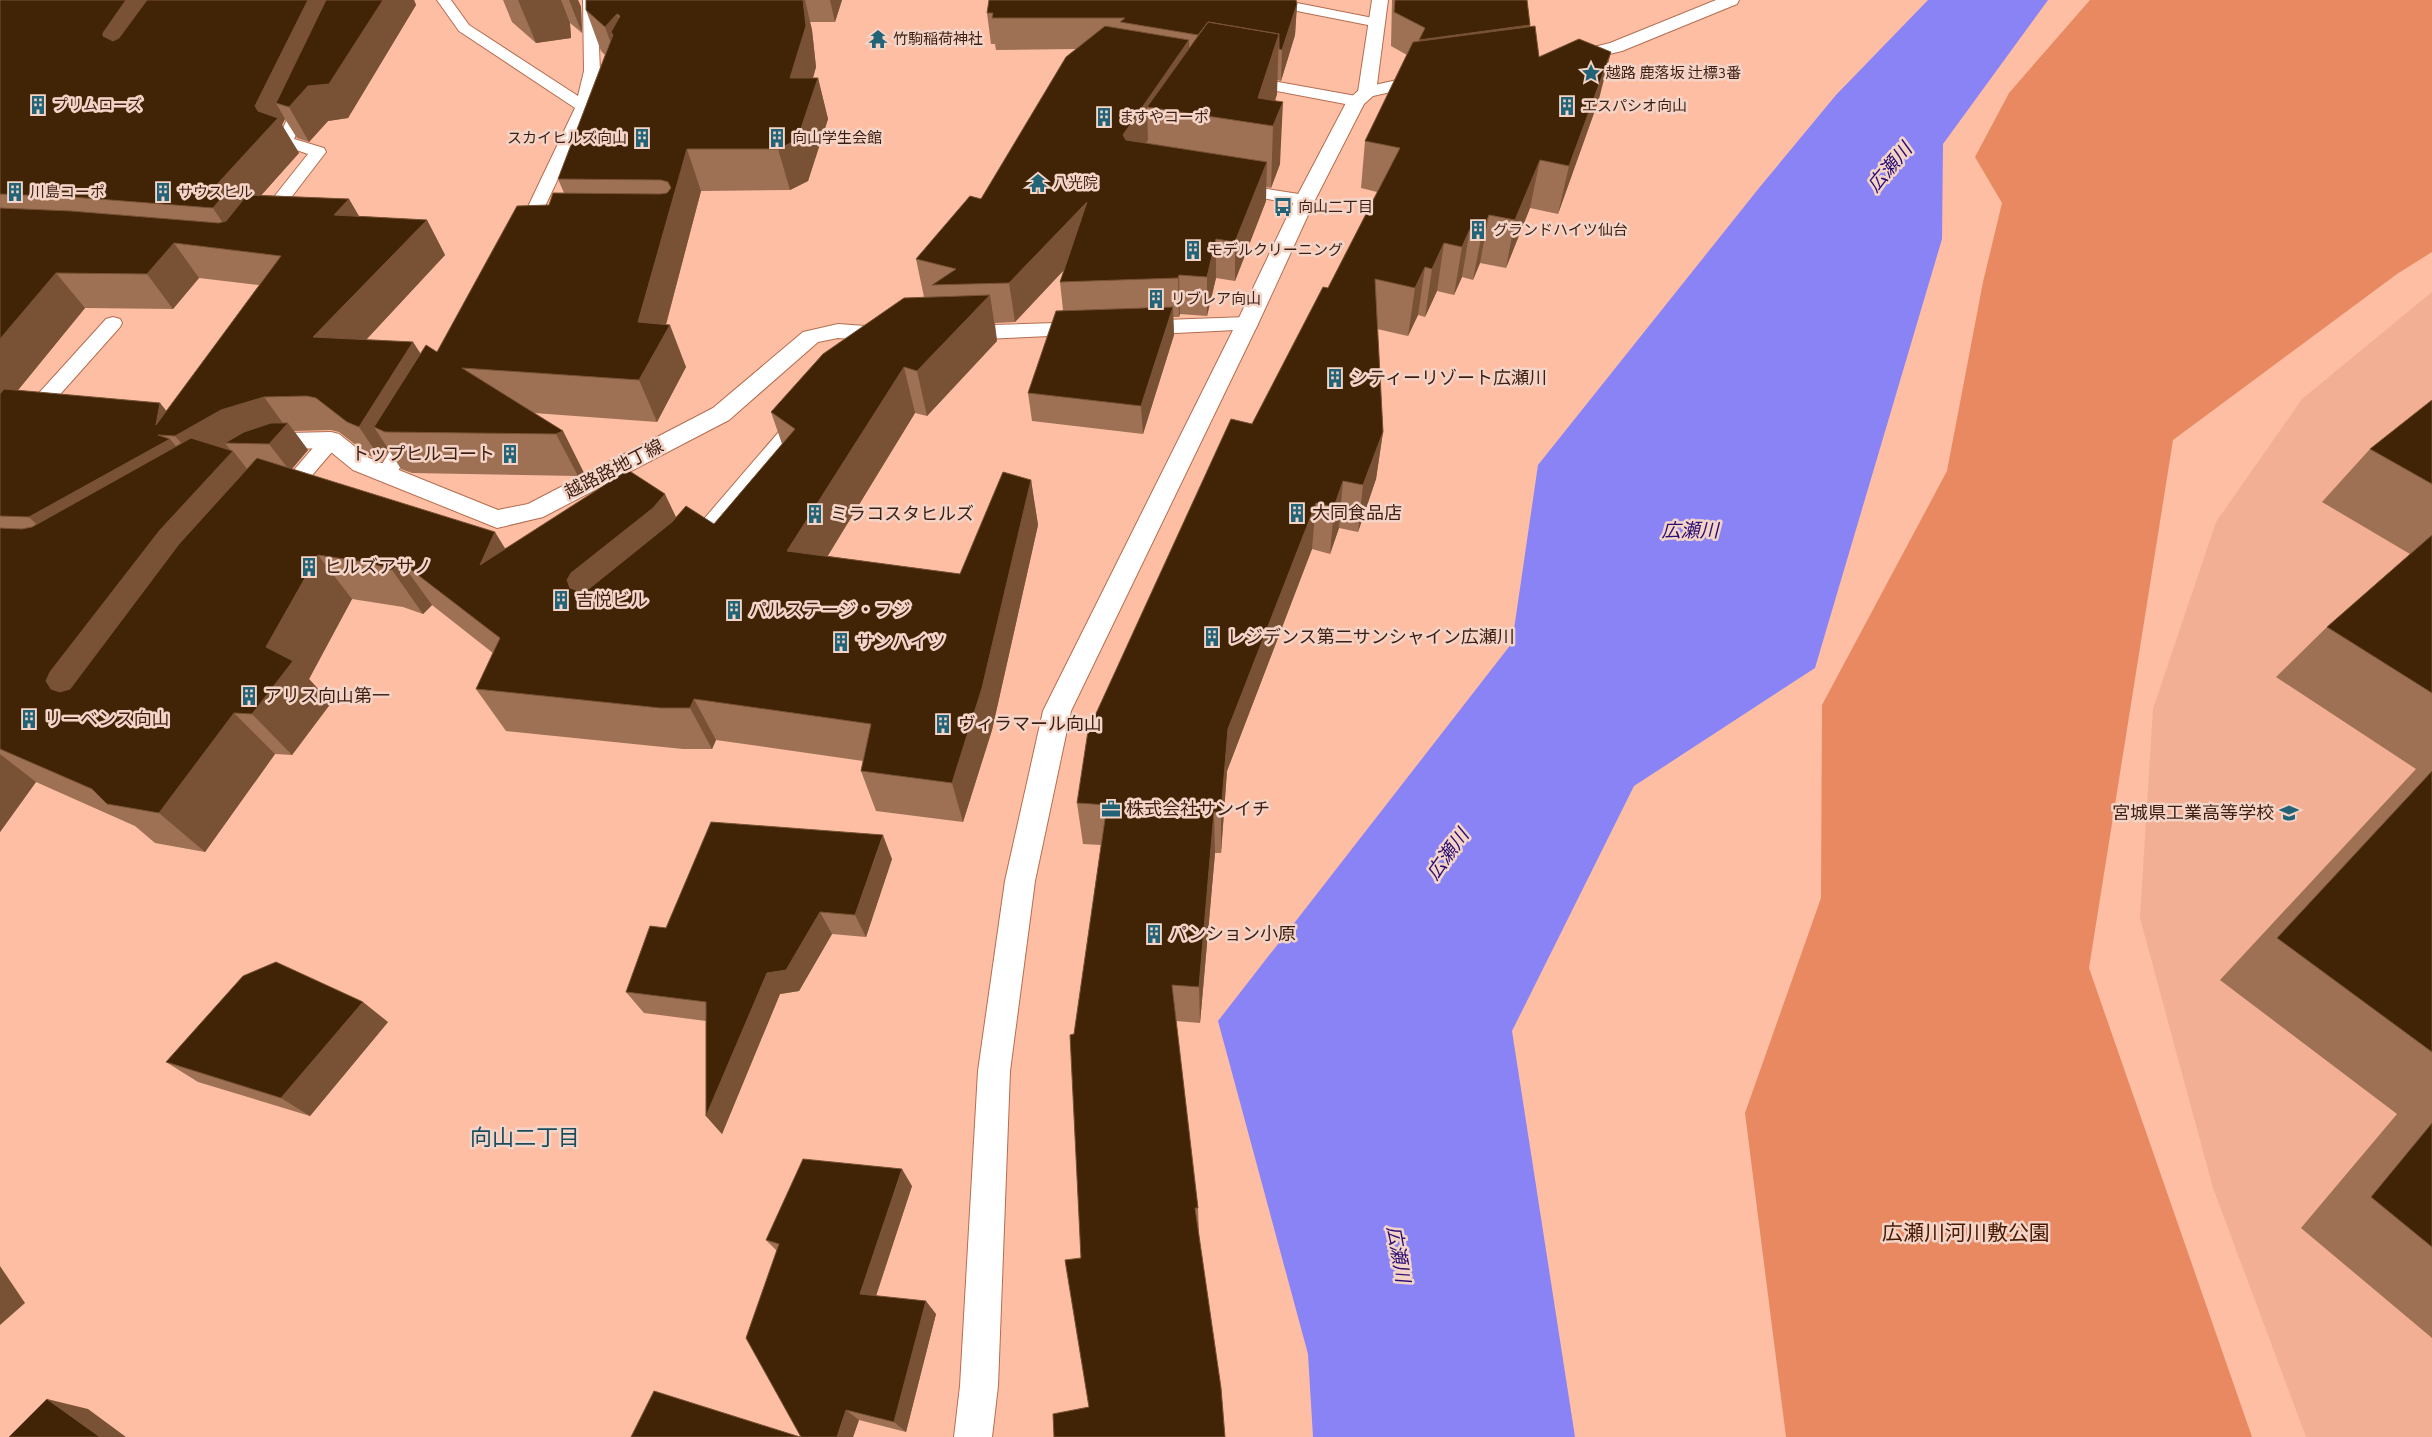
<svg xmlns="http://www.w3.org/2000/svg" width="2432" height="1437" viewBox="0 0 2432 1437" font-family="Ubuntu,'Noto Sans JP',sans-serif">
<style>
.built{fill:#f2af93}
.green{fill:#e88961}
.water{fill:#8a83f6}
.lines{fill:none;stroke-linecap:round;stroke-linejoin:round}
.service-casing{stroke:#b56d4f;stroke-width:2}
.minor-casing{stroke:#b56d4f;stroke-width:2}
.tertiary-casing{stroke:#b56d4f;stroke-width:2}
.service{fill:#fff;fill-rule:evenodd}
.minor{fill:#fff;fill-rule:evenodd}
.tertiary{fill:#fff;fill-rule:evenodd}
.wall{fill:#9e7154;fill-rule:evenodd}
.shaded-wall{fill:#795235}
.building{fill:#402405;stroke:#795235}
.labels{text-anchor:middle;stroke-width:5;stroke-linejoin:round;paint-order:stroke}
.far-poi-label{font-size:15px;fill:#3c1f12;stroke:#f4d4c7;text-anchor:start}
.poi-label{font-size:18px;fill:#3c1f12;stroke:#f4d4c7;text-anchor:start}
.street-label{font-size:18px;fill:#3c1f12;stroke:#f4d4c7}
.water-label{font-size:19px;font-style:italic;fill:#290d74;stroke:#f4d4c7}
.near-park-label{font-size:21px;fill:#481903;stroke:#f4d4c7}
.near-neighbourhood-label{font-size:22px;fill:#194c5d;stroke:#f4d4c7}
</style>
<rect width="100%" height="100%" fill="#fdbea4"/>
<path class="built" d="M2432,292V1437H2306L2213,1188L2140,918L2153,709L2216,522L2302,399Z"/>
<path class="green" d="M2090,0H2432V252L2397,274L2173,440L2089,968L2252,1437H1786L1745,1113L1821,898L1822,705L1947,471L1983,282L2002,203L1975,157L2009,93Z"/>
<path class="water" d="M1928,0H2048L1943,144L1942,239L1815,668L1634,786L1512,1031L1575,1437H1313L1308,1354L1218,1021L1512,643L1538,465L1759,188L1836,95Z"/>
<g class="lines">
<g class="service-casing">
<path id="service" d="M437,0H451L469,25L578,96L584,71L583,0H597L600,71L592,107L530,238H518L515,234L575,108L459,31Z
M1226,0L1292,2L1378,19L1385,23L1378,27L1292,10L1233,4Z
M1245,76L1356,96L1364,101L1356,106L1239,84L1237,81L1239,78Z
M305,93L313,98L294,139L324,148L326,152L270,225H258L255,221L258,217L308,154L279,144L277,141L297,98Z
M1235,184L1305,195L1311,196L1314,200L1311,204L1305,205L1229,193L1227,189L1229,185Z
M113,317L120,319L122,323L120,327L7,454L0,456V436L106,319Z
M802,411L809,413L812,418L809,423L701,553L693,555L685,553L682,547L685,541L795,413Z
M411,426L418,428L421,433L393,479L386,481L379,479L376,474L379,469L404,428Z
M331,433L338,435L341,440L338,445L290,501L283,503L276,501L273,496L276,491L324,435Z"/>
</g>
<g class="minor-casing">
<path id="minor" d="M1372,0H1388L1376,92L1373,96H1361L1358,92Z
M1247,317L1255,319L1258,324L1255,329L1137,335L1129,333L1126,328L1129,323L1137,321Z
M1087,322L1095,324L1098,329L1095,334L960,340L952,338L949,333L952,328L960,326Z
M838,324L892,328L900,330L903,335L900,340L892,342L838,338L818,342L729,420L543,517L497,528L353,470L326,448L290,449L264,457L256,455L252,449L256,443L289,433L331,432L339,434L369,458L498,510L528,504L713,408L803,332Z"/>
</g>
<g class="tertiary-casing">
<path id="tertiary" d="M1716,0H1739L1737,4L1622,51L1568,64L1562,63L1559,59L1562,55L1610,43Z
M1429,73L1435,74L1438,78L1435,82L1373,96L1364,104L1315,200L1258,324L1071,711L1035,881L1010,1071L998,1386L992,1437H954L960,1386L978,1071L1005,881L1043,711L1236,324L1295,200L1347,101L1361,88Z"/>
</g>
<use href="#service" class="service"/>
<use href="#minor" class="minor"/>
<use href="#tertiary" class="tertiary"/>
</g>
<path class="wall" d="M0,0H414L416,5L348,118L328,121L309,142L297,138L285,119L282,125L299,153L261,195L349,199L359,216L427,220L445,255L366,340L413,342L421,354L437,352L549,205L564,193L558,179L605,55L601,51L586,10V0H842L835,22H810L812,30L816,67L813,78H818L828,119L808,181L790,190L701,191L666,325L686,367L657,422L534,413L563,431L584,473L578,476L412,473L401,469L389,450L382,461L370,456L339,432L331,430L294,431L308,450L292,469L505,548L676,517L714,524L782,444L771,412L924,297L916,259L981,199L1076,49L996,50L995,44H991L987,13L1297,4L1295,35L1281,81L1277,80V94L1275,101L1280,164L1271,188L1266,187V201L1235,281L1216,278L1207,316L1180,314L1179,317H1173L1174,335L1143,434L1032,421L1028,393L1063,310L1060,282L1065,269L1015,322L995,323L997,341L927,416L915,413L827,556L960,574L1031,480L1038,525L992,730L963,822L876,811L861,771L863,761L716,740L712,749H683L506,731L476,689L493,653L432,605L423,614L403,607L352,599L309,679L331,703L292,755L275,754L205,852L155,843L135,826L36,782L0,832ZM199,278L259,285L167,411L18,390L85,308L173,309Z
M503,0H578L581,7L582,33L570,23L571,38L536,43L512,22Z
M1392,0H1527L1530,27L1539,57L1599,99L1558,214L1530,208L1506,268L1480,263L1473,280L1462,277L1454,295L1437,291L1425,317L1418,315L1408,336L1377,329L1383,432L1376,479L1358,532L1339,528L1330,554L1312,549L1227,771L1221,853H1215L1200,1023L1176,1021L1198,1208L1199,1233L1089,1407L1081,1258L1074,1034L1101,845L1083,844L1077,803L1252,424L1328,288L1377,192L1361,188L1365,141L1407,55L1391,46Z
M2432,400V1338L2301,1228L2397,1114L2220,980L2416,769L2276,677L2327,627L2410,554L2322,502L2370,449Z
M892,859L866,937L832,934L799,991L780,994L722,1134L706,1116V1021L644,1013L626,992L666,928Z
M388,1022L310,1116L198,1082L166,1062Z
M912,1186L876,1296L936,1314L906,1432L859,1420L853,1437L776,1250L766,1240Z"/>
<path class="shaded-wall" d="M126,0H149L125,67L103,36V33Z
M308,0H341L308,86L378,0H414L416,5L348,118L328,121L309,142L289,107L276,103L285,119L282,125L299,153L241,218L236,243L213,208L209,193L255,106Z
M518,0H561L570,23L571,38L536,43Z
M569,0H578L581,7L582,33Z
M803,0H805L812,30L816,67L801,119L790,78Z
M830,0H842L835,22Z
M1297,4L1295,35L1281,81L1282,50Z
M617,14L632,55L611,32L622,65L620,68L605,27Z
M1530,25L1524,59L1415,74L1419,40Z
M1279,34L1277,94L1267,125L1258,98Z
M1189,40L1190,78L1147,107L1148,140L1125,174L1123,135Z
M1611,52L1599,99L1558,214L1569,166Z
M818,78L828,119L808,181L790,190L778,149Z
M1283,102L1280,164L1271,188L1273,126Z
M687,149L701,191L662,339L670,325L686,367L657,422L639,380L638,322Z
M1540,160L1530,208L1506,268L1515,220Z
M1267,162L1266,201L1235,281V242Z
M349,199L369,234L334,215Z
M1087,202L1091,241L1015,322L1009,283Z
M1489,215L1480,263L1473,280L1482,232Z
M427,220L445,255L336,372L313,337Z
M1470,229L1462,277L1454,295L1462,247Z
M1216,239V278L1207,316V277Z
M174,243L199,278L173,309L147,274Z
M1444,243L1437,291L1425,317L1432,269Z
M1425,267L1418,315L1408,336L1415,288Z
M56,273L85,308L1,411L0,434V339Z
M1179,275L1180,314L1179,317L1178,278Z
M990,295L997,341L927,416L917,371Z
M1173,307L1174,335L1143,434L1141,406Z
M413,342L434,376L374,427L389,450L382,461L359,427Z
M904,367L915,413L804,595L787,551Z
M264,397L285,426L288,423L308,450L290,471L269,444L225,443L232,452L233,451L268,495L97,714L51,689L46,681L50,672L204,470L175,436L156,425L160,403L183,431L221,410Z
M563,431L584,473L578,476L556,434Z
M1383,432L1376,479L1358,532L1363,485Z
M170,439L198,473L63,551L29,517Z
M1031,480L1038,525L992,730L963,822L952,783Z
M1343,481L1339,528L1330,554L1334,507Z
M665,494L686,538L592,623L570,588L567,580L571,573Z
M1316,503L1312,549L1227,771L1221,853V813L1228,729Z
M495,532L522,576L480,565Z
M318,555L352,599L309,679L331,703L292,755L252,714L266,647Z
M401,562L432,605L423,614L392,570Z
M694,699L716,740L712,749L690,708Z
M234,713L275,754L205,852L159,813Z
M0,754L36,782L0,832Z
M1214,812L1215,853L1200,1023L1199,987Z
M883,835L892,859L866,937L855,915Z
M820,912L832,934L799,991L780,994L722,1134L706,1116L767,973Z
M363,1002L388,1022L310,1116L281,1098Z
M902,1169L912,1186L872,1308L860,1294Z
M0,1266L25,1303L0,1325Z
M926,1301L936,1314L906,1432L894,1422Z
M47,1399L88,1409L126,1437H100Z
M846,1410L859,1420L853,1437H837Z"/>
<path class="building" d="M0,0H126L103,33V36L113,41L119,38L147,0H308L255,106L258,111L278,118L209,193L225,194L213,208L72,197L0,194Z
M326,0H383L329,84L308,86L289,107L276,103Z
M586,0H803L806,26L790,78H818L797,140L778,149H687L638,322L670,325L639,380L462,368L563,431L556,434L385,432L374,427L426,345L437,352L517,206L549,205L553,193L660,194L667,193L671,188L668,182L661,180L558,179L613,35L611,32L620,16L617,14L605,27L586,10Z
M989,0H1296L1297,4L1282,50L1279,49V34L1208,22L1198,35L1120,22L1125,18H992L993,13H987Z
M1395,0H1527L1530,25L1419,40L1425,28L1394,12Z
M1208,22L1279,34L1258,98L1283,102L1273,126L1147,107Z
M1105,26L1189,40L1123,135L1126,140L1267,162L1235,242L1216,239L1207,277L1179,275L1178,278L1060,282L1087,202L1009,283L932,285L956,269L916,259L970,196L981,199L1066,57Z
M1535,26L1539,57L1579,39L1611,52L1569,166L1540,160L1515,220L1489,215L1482,232L1470,229L1462,247L1444,243L1432,269L1425,267L1415,288L1375,279L1383,432L1363,485L1343,481L1334,507L1316,503L1228,729L1221,813L1214,812L1199,987L1172,985L1198,1208H1195L1221,1388L1225,1437H1054L1053,1414L1089,1407L1065,1260L1081,1258L1070,1035L1074,1034L1107,805L1077,803L1088,731L1231,419L1252,424L1323,287L1328,288L1400,148L1365,141L1413,42Z
M247,195L349,199L334,215L427,220L313,337L413,342L359,427L347,422L316,398L307,396L264,397L221,410L175,436L158,435L170,439L29,517L0,516V394L4,389L160,403L156,425L281,256L174,243L147,274L56,273L0,339V208L71,211L219,223L226,221Z
M990,295L917,371L904,367L787,551L960,574L1003,472L1031,480L982,688L952,783L861,771L871,724L694,699L690,708H660L476,689L500,638L401,562L392,570L370,563L318,555L266,647L293,661L252,714L234,713L159,813L107,804L92,789L0,749V528L22,529L32,527L191,438L233,451L160,530L50,672L46,681L51,689L60,692L70,689L179,544L257,458L495,532L480,565L628,470L665,494L653,508L571,573L567,580L570,588L581,592L590,588L672,522L686,506L714,524L795,429L771,412L823,354L904,298Z
M1173,307L1141,406L1028,393L1056,311Z
M2432,400V484L2370,449Z
M271,423H288L269,444L225,443L244,432Z
M2432,535V693L2327,627Z
M2432,771V1052L2277,938Z
M711,822L883,835L855,915L820,912L786,970L767,973L706,1116V1002L626,992L650,926L666,928Z
M276,962L363,1002L281,1098L166,1062L243,976Z
M2432,1123V1247L2371,1197Z
M803,1159L902,1169L860,1294L926,1301L894,1422L846,1410L837,1437H801L746,1338L779,1244L766,1240Z
M654,1391L800,1437H631Z
M47,1399L100,1437H9Z"/>
<defs>
<g id="temple-bare" transform="scale(1.5)"><path d="M0-6L5-2H3V0L6.5 2.5H4V6H1.5V3h-3V6H-4V2.5H-6.5L-3 0V-2H-5Z" fill="#226377" stroke="#f4d4c7" stroke-width="2.5" paint-order="stroke"/></g>
<g id="sight-bare" transform="scale(1.5)"><path d="M0-6L1.8-2.2L6-1.7L2.9 1.2L3.7 5.4L0 3.3L-3.7 5.4L-2.9 1.2L-6-1.7L-1.8-2.2Z" fill="#226377" stroke="#f4d4c7" stroke-width="2.5" paint-order="stroke"/></g>
<g id="building-bare" transform="scale(1.5)"><path d="M-4-6H4V6H1V3H-1V6H-4ZM-2.5-4.3h1.7v1.8h-1.7ZM.8-4.3h1.7v1.8H.8ZM-2.5-1h1.7V.8h-1.7ZM.8-1h1.7V.8H.8Z" fill="#226377" stroke="#f4d4c7" stroke-width="2.5" paint-order="stroke"/></g>
<g id="bus-bare" transform="scale(1.5)"><path d="M-5-6H5V4H4V6H2V4H-2V6H-4V4H-5ZM-3.5-4V0h7V-4ZM-3.5 1.2v1.5H-2V1.2ZM2 1.2v1.5H3.5V1.2Z" fill="#226377" stroke="#f4d4c7" stroke-width="2.5" paint-order="stroke"/></g>
<g id="office-bare" transform="scale(1.5)"><path d="M-6-3h4V-5.5h4V-3h4V5H-6ZM-1-4.5V-3h2v-1.5ZM-6 0V1H6V0Z" fill="#226377" stroke="#f4d4c7" stroke-width="2.5" paint-order="stroke"/></g>
<g id="school-bare" transform="scale(1.5)"><path d="M0-5L7-2L0 1L-7-2ZM-4 1L0 2.5L4 1V4Q0 6-4 4Z" fill="#226377" stroke="#f4d4c7" stroke-width="2.5" paint-order="stroke"/></g>
</defs>
<g fill-rule="evenodd">
<use href="#temple-bare" x="878" y="39"/>
<use href="#sight-bare" x="1591" y="73"/>
<use href="#building-bare" x="38" y="105"/>
<use href="#building-bare" x="1567" y="106"/>
<use href="#building-bare" x="1104" y="117"/>
<use href="#building-bare" x="642" y="138"/>
<use href="#building-bare" x="777" y="138"/>
<use href="#temple-bare" x="1038" y="183"/>
<use href="#building-bare" x="15" y="192"/>
<use href="#building-bare" x="163" y="192"/>
<use href="#bus-bare" x="1283" y="207"/>
<use href="#building-bare" x="1478" y="230"/>
<use href="#building-bare" x="1193" y="250"/>
<use href="#building-bare" x="1156" y="299"/>
<use href="#building-bare" x="1335" y="378"/>
<use href="#building-bare" x="510" y="454"/>
<use href="#building-bare" x="1297" y="513"/>
<use href="#building-bare" x="815" y="514"/>
<use href="#building-bare" x="309" y="567"/>
<use href="#building-bare" x="561" y="600"/>
<use href="#building-bare" x="734" y="610"/>
<use href="#building-bare" x="1212" y="637"/>
<use href="#building-bare" x="841" y="642"/>
<use href="#building-bare" x="249" y="696"/>
<use href="#building-bare" x="29" y="719"/>
<use href="#building-bare" x="943" y="724"/>
<use href="#office-bare" x="1111" y="809"/>
<use href="#school-bare" x="2289" y="813"/>
<use href="#building-bare" x="1154" y="934"/>
</g>
<g class="labels">
<g class="far-poi-label">
<text x="893" y="44">竹駒稲荷神社</text>
<text x="1606" y="78">越路 鹿落坂 辻標3番</text>
<text x="53" y="110">プリムローズ</text>
<text x="1582" y="111">エスパシオ向山</text>
<text x="1119" y="122">ますやコーポ</text>
<text x="627" y="143" text-anchor="end">スカイヒルズ向山</text>
<text x="792" y="143">向山学生会館</text>
<text x="1053" y="188">八光院</text>
<text x="30" y="197">川島コーポ</text>
<text x="178" y="197">サウスヒル</text>
<text x="1298" y="212">向山二丁目</text>
<text x="1493" y="235">グランドハイツ仙台</text>
<text x="1208" y="255">モデルクリーニング</text>
<text x="1171" y="304">リブレア向山</text>
</g>
<g class="poi-label">
<text x="1350" y="384">シティーリゾート広瀬川</text>
<text x="495" y="460" text-anchor="end">トップヒルコート</text>
<text x="1312" y="519">大同食品店</text>
<text x="830" y="520">ミラコスタヒルズ</text>
<text x="324" y="573">ヒルズアサノ</text>
<text x="576" y="606">吉悦ビル</text>
<text x="749" y="616">パルステージ・フジ</text>
<text x="1227" y="643">レジデンス第二サンシャイン広瀬川</text>
<text x="856" y="648">サンハイツ</text>
<text x="264" y="702">アリス向山第一</text>
<text x="44" y="725">リーベンス向山</text>
<text x="958" y="730">ヴィラマール向山</text>
<text x="1126" y="815">株式会社サンイチ</text>
<text x="2274" y="819" text-anchor="end">宮城県工業高等学校</text>
<text x="1169" y="940">パンション小原</text>
</g>
<g class="street-label">
<text transform="translate(614 469) rotate(-27)" y="6">越路路地丁線</text>
</g>
<g class="water-label">
<text transform="translate(1889 167) rotate(-50)" y="7">広瀬川</text>
<text x="1690" y="537">広瀬川</text>
<text transform="translate(1447 854) rotate(-54)" y="7">広瀬川</text>
<text transform="translate(1399 1254) rotate(80)" y="7">広瀬川</text>
</g>
<g class="near-park-label">
<text x="1966" y="1240">広瀬川河川敷公園</text>
</g>
<g class="near-neighbourhood-label">
<text x="525" y="1145">向山二丁目</text>
</g>
</g>
</svg>
